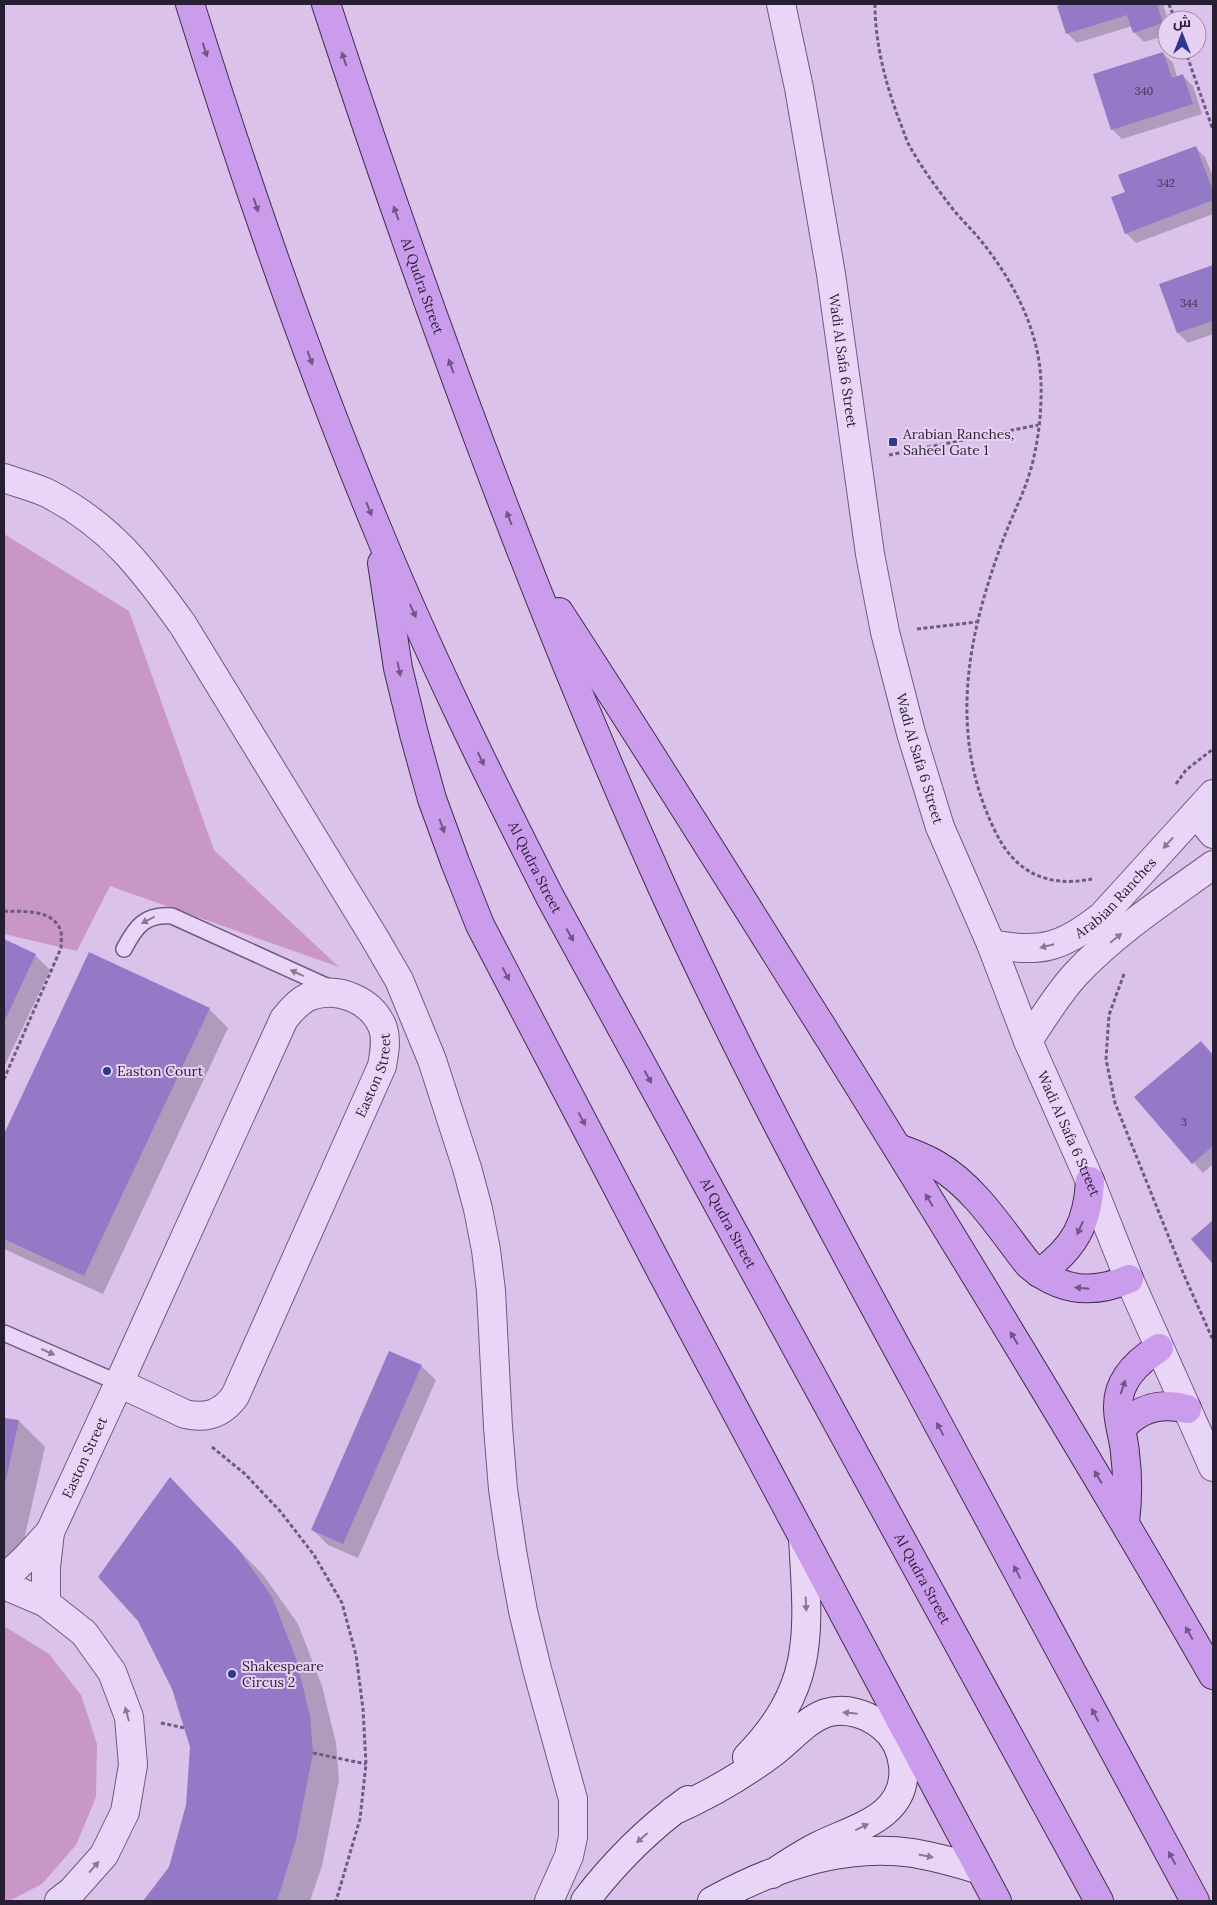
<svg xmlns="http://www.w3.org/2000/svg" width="1217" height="1905" viewBox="0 0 1217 1905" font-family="Lora,Cairo,serif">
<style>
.green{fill:#c897c6}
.shadow{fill:#0003}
.building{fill:#947ac6}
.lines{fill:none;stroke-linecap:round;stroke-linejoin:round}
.service-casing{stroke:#6d5b83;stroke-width:18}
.minor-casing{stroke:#6d5b83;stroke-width:30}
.tertiary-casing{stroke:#6d5b83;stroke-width:30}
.secondary-casing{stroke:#4e3e65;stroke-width:30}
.primary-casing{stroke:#3c2f51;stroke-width:30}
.path{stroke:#6d5b83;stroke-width:3;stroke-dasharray:4 2.5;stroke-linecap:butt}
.service{stroke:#e9d5f6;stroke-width:15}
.minor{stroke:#e9d5f6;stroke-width:28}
.tertiary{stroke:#e9d5f6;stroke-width:28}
.secondary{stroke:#e9d5f6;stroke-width:28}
.primary{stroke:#cc9cec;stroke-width:28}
.oneway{fill:#715787}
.oneway2{fill:#887a95}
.poi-dot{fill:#2f378e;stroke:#e6d1f3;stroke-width:2}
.labels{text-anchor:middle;stroke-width:4;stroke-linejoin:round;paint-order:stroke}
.number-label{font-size:11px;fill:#423558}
.street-label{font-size:14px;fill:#271e34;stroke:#e6d1f3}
.poi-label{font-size:14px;fill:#271e34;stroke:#e6d1f3;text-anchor:start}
</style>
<rect width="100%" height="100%" fill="#dbc2eb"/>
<path class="green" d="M4,534L129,611L214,850L339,967L110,886L77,951L4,934Z
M4,1626L49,1654L81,1695L97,1744L96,1797L76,1845L42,1884L9,1901H4Z"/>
<path class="shadow" d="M1068,4H1163L1168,20L1167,35L1144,42L1134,32L1132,26L1077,43L1067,33L1059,7Z
M1163,53L1173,63L1177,77L1183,76L1193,86L1202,114L1122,139L1112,129Z
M1195,147L1205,157L1213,177V214L1136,243L1126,233L1127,193Z
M1213,267V334L1188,343L1178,333L1160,285Z
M4,940L36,956L50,970L4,1067Z
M90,954L209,1009L228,1028L103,1294L4,1249V1137Z
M1200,1042L1213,1056V1164L1203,1173L1136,1098Z
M421,1366L436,1380L358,1558L328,1545L313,1530Z
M4,1419L19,1421L45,1447L19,1562L4,1559Z
M196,1505L264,1576L298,1624L322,1686L336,1743L339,1780L322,1866L310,1901H144L170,1868L188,1806L191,1747Z"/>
<path class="building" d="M1064,4H1157L1163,23L1133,33L1127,15L1066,34L1057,6Z
M1163,52L1172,78L1183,74L1193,104L1111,130L1093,74Z
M1196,146L1213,191V200L1125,234L1111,197L1125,192L1118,175Z
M1213,265V321L1177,333L1159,284Z
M4,939L36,954L4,1022Z
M89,952L210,1008L84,1276L4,1239V1134Z
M1201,1041L1213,1055V1146L1192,1164L1134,1097Z
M1213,1220V1264L1191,1239Z
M389,1351L422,1365L343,1544L311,1530Z
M4,1418L19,1420L5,1484H4Z
M170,1477L238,1549L272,1597L296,1658L310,1716L313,1753L296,1840L277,1901H143L169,1867L186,1805L190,1747L172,1689L138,1621L98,1577Z"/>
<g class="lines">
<g class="service-casing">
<path id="service" d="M124,949C136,926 145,914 172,916L333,989
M4,1333L119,1383"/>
</g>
<g class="minor-casing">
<g id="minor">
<path d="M1197,812L1204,823L1213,834"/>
<path id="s1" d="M991,944C1041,954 1063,947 1102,916L1213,794"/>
<path d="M1028,1041C1043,1018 1057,995 1075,975C1115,932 1166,899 1213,865"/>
<path id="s2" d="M4,1579L27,1557L50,1532L119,1383L185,1414C206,1419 222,1414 235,1396L382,1066C384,1054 387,1041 383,1028C372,1000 338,986 310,996C299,1001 291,1010 284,1019L119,1383"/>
<path d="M4,1585L46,1603L84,1633L112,1672L129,1717L133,1765L125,1812L104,1855L72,1891L59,1901"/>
<path d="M46,1603V1567L50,1532"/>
</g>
</g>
<g class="tertiary-casing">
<g id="tertiary">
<path id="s3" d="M781,4L799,88L831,274L870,554L885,632L911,733L940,827L991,944L1028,1041L1090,1181L1129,1279L1213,1467"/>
<path d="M4,478C18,483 34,487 47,493C110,525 143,569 183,625L374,937L399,980L432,1060L467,1168L478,1209L486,1250L491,1291L498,1427L503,1489L512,1551L523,1611L537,1669L573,1799V1837L569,1856L549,1901"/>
</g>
</g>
<g class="secondary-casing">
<path id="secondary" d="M747,1757C817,1685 808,1630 803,1538
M673,1811C709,1795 742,1776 774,1752C791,1739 806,1720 826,1713C845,1707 867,1714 882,1726C895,1736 901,1749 903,1765C909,1817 854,1828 818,1846C802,1854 787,1864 772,1874
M585,1901C614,1863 649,1828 688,1800
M712,1901C772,1868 844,1843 913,1853C936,1857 958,1863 980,1870"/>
</g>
<g class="primary-casing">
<g id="primary">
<path id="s4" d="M190,4C246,183 307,360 379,533C430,657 489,777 550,897L1099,1901"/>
<path id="s5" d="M326,4C424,302 533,601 662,887C739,1057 827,1220 916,1383C1009,1556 1102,1729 1195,1901"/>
<path d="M382,563L398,668L414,734L432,799L455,862L480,925L662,1273L997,1901"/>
<path d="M559,612C648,748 734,887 821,1025C955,1240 1087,1455 1213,1675"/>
<path d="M898,1148C912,1153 925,1158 937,1165C976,1188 1001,1230 1029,1265C1060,1291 1092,1295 1129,1279"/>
<path d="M1039,1273C1074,1249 1088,1223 1090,1181"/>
<path d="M1122,1428C1139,1408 1161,1402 1187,1409"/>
<path d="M1125,1522C1128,1498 1128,1476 1125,1453C1124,1438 1118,1423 1118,1408C1117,1380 1138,1361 1159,1348"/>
</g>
</g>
<path class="path" d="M875,4C875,43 885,81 898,117C902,126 905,137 909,145C920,165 935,186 949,204C959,218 972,229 982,242C1014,282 1040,332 1041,384C1042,416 1037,454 1026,484C1019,503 1010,521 1003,540C967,637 948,732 994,829C1014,872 1046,888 1092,879
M1169,4L1175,20
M1185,50L1213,130
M889,455L1038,425
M917,629L976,622
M1176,784L1186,770L1213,749
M4,911C23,912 54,908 61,932C62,936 61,943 61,948L4,1079
M1124,974L1109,1015L1106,1059L1115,1103L1184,1275L1213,1340
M212,1447L245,1474L280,1511L314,1555L342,1603L356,1655L363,1709L366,1764L360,1819L336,1901
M161,1723L185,1728
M313,1753L366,1764"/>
<use href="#service" class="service"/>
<use href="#minor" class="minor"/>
<use href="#tertiary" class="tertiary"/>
<use href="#secondary" class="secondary"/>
<use href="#primary" class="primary"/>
</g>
<defs><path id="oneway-solid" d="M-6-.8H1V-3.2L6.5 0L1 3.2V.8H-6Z" transform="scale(1.25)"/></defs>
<g class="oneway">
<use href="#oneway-solid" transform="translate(205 50) rotate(72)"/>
<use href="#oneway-solid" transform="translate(344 59) rotate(-108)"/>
<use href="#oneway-solid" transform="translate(256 205) rotate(72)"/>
<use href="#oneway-solid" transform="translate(396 213) rotate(-110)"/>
<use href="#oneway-solid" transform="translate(310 358) rotate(70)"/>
<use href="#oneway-solid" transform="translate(451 366) rotate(-110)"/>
<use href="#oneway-solid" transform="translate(369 509) rotate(68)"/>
<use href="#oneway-solid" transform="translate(509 518) rotate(-111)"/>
<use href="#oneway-solid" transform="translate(413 611) rotate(66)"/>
<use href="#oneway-solid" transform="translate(399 669) rotate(78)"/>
<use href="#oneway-solid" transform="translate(481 759) rotate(65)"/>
<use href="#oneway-solid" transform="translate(442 826) rotate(70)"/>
<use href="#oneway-solid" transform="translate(570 935) rotate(61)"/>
<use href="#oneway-solid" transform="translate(506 974) rotate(62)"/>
<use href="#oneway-solid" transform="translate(648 1077) rotate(61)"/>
<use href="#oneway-solid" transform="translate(582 1119) rotate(62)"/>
<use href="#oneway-solid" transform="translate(929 1200) rotate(-121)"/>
<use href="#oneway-solid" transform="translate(1080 1228) rotate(114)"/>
<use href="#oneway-solid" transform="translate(1082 1288) rotate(-175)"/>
<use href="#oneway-solid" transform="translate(1014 1338) rotate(-121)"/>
<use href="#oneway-solid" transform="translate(1123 1387) rotate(-71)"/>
<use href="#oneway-solid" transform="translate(940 1429) rotate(-118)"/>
<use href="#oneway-solid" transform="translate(1098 1477) rotate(-121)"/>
<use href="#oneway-solid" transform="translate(1017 1572) rotate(-118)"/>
<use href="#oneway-solid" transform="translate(1189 1633) rotate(-120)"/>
<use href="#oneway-solid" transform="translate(1095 1715) rotate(-118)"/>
<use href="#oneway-solid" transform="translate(1172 1858) rotate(-118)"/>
</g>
<g class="oneway2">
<use href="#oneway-solid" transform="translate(1168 843) rotate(133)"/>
<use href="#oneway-solid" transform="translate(148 920) rotate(153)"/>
<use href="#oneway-solid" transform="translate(1116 938) rotate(-39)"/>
<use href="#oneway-solid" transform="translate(1047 946) rotate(166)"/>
<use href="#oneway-solid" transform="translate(297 973) rotate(-155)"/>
<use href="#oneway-solid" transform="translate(48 1352) rotate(24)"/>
<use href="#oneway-solid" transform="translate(806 1604) rotate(87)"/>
<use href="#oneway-solid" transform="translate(850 1713) rotate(-174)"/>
<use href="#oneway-solid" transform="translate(127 1714) rotate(-105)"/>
<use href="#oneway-solid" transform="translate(862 1827) rotate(-26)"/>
<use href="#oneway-solid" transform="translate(642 1838) rotate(139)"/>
<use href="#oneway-solid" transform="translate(926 1856) rotate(11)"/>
<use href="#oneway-solid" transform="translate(94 1867) rotate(-49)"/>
</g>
<g class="poi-dot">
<rect x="888" y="437" width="10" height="10" rx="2.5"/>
<circle cx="107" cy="1071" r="5"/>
<circle cx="232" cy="1674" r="5"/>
</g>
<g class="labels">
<g class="number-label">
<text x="1144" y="95">340</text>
<text x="1166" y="187">342</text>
<text x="1189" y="307">344</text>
<text x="1184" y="1126">3</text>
</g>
<g class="street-label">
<text dy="5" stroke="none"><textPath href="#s5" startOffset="298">Al Qudra Street</textPath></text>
<text dy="5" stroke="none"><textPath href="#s3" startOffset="362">Wadi Al Safa 6 Street</textPath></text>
<text dy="5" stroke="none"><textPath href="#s3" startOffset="768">Wadi Al Safa 6 Street</textPath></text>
<text dy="5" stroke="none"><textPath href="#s4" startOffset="931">Al Qudra Street</textPath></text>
<text dy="5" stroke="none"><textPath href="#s1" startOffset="142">Arabian Ranches</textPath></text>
<text dy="5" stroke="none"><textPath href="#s2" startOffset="710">Easton Street</textPath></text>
<text dy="5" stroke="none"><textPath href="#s3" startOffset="1172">Wadi Al Safa 6 Street</textPath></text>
<text dy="5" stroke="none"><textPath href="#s4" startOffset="1336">Al Qudra Street</textPath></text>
<text dy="5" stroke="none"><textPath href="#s2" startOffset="148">Easton Street</textPath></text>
<text dy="5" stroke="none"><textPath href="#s4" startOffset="1741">Al Qudra Street</textPath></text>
</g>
<g class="poi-label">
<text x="903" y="439">Arabian Ranches,<tspan x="903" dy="16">Saheel Gate 1</tspan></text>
<text x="117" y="1076">Easton Court</text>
<text x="242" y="1671">Shakespeare<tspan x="242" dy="16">Circus 2</tspan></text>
</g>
</g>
<rect width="1217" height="1905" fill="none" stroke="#271e34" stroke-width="10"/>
<g transform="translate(1182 35)"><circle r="24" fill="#e6d1f3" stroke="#9a89a7"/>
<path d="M0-4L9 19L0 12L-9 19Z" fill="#2f378e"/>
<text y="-8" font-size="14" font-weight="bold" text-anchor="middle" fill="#271e34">ش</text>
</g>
</svg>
